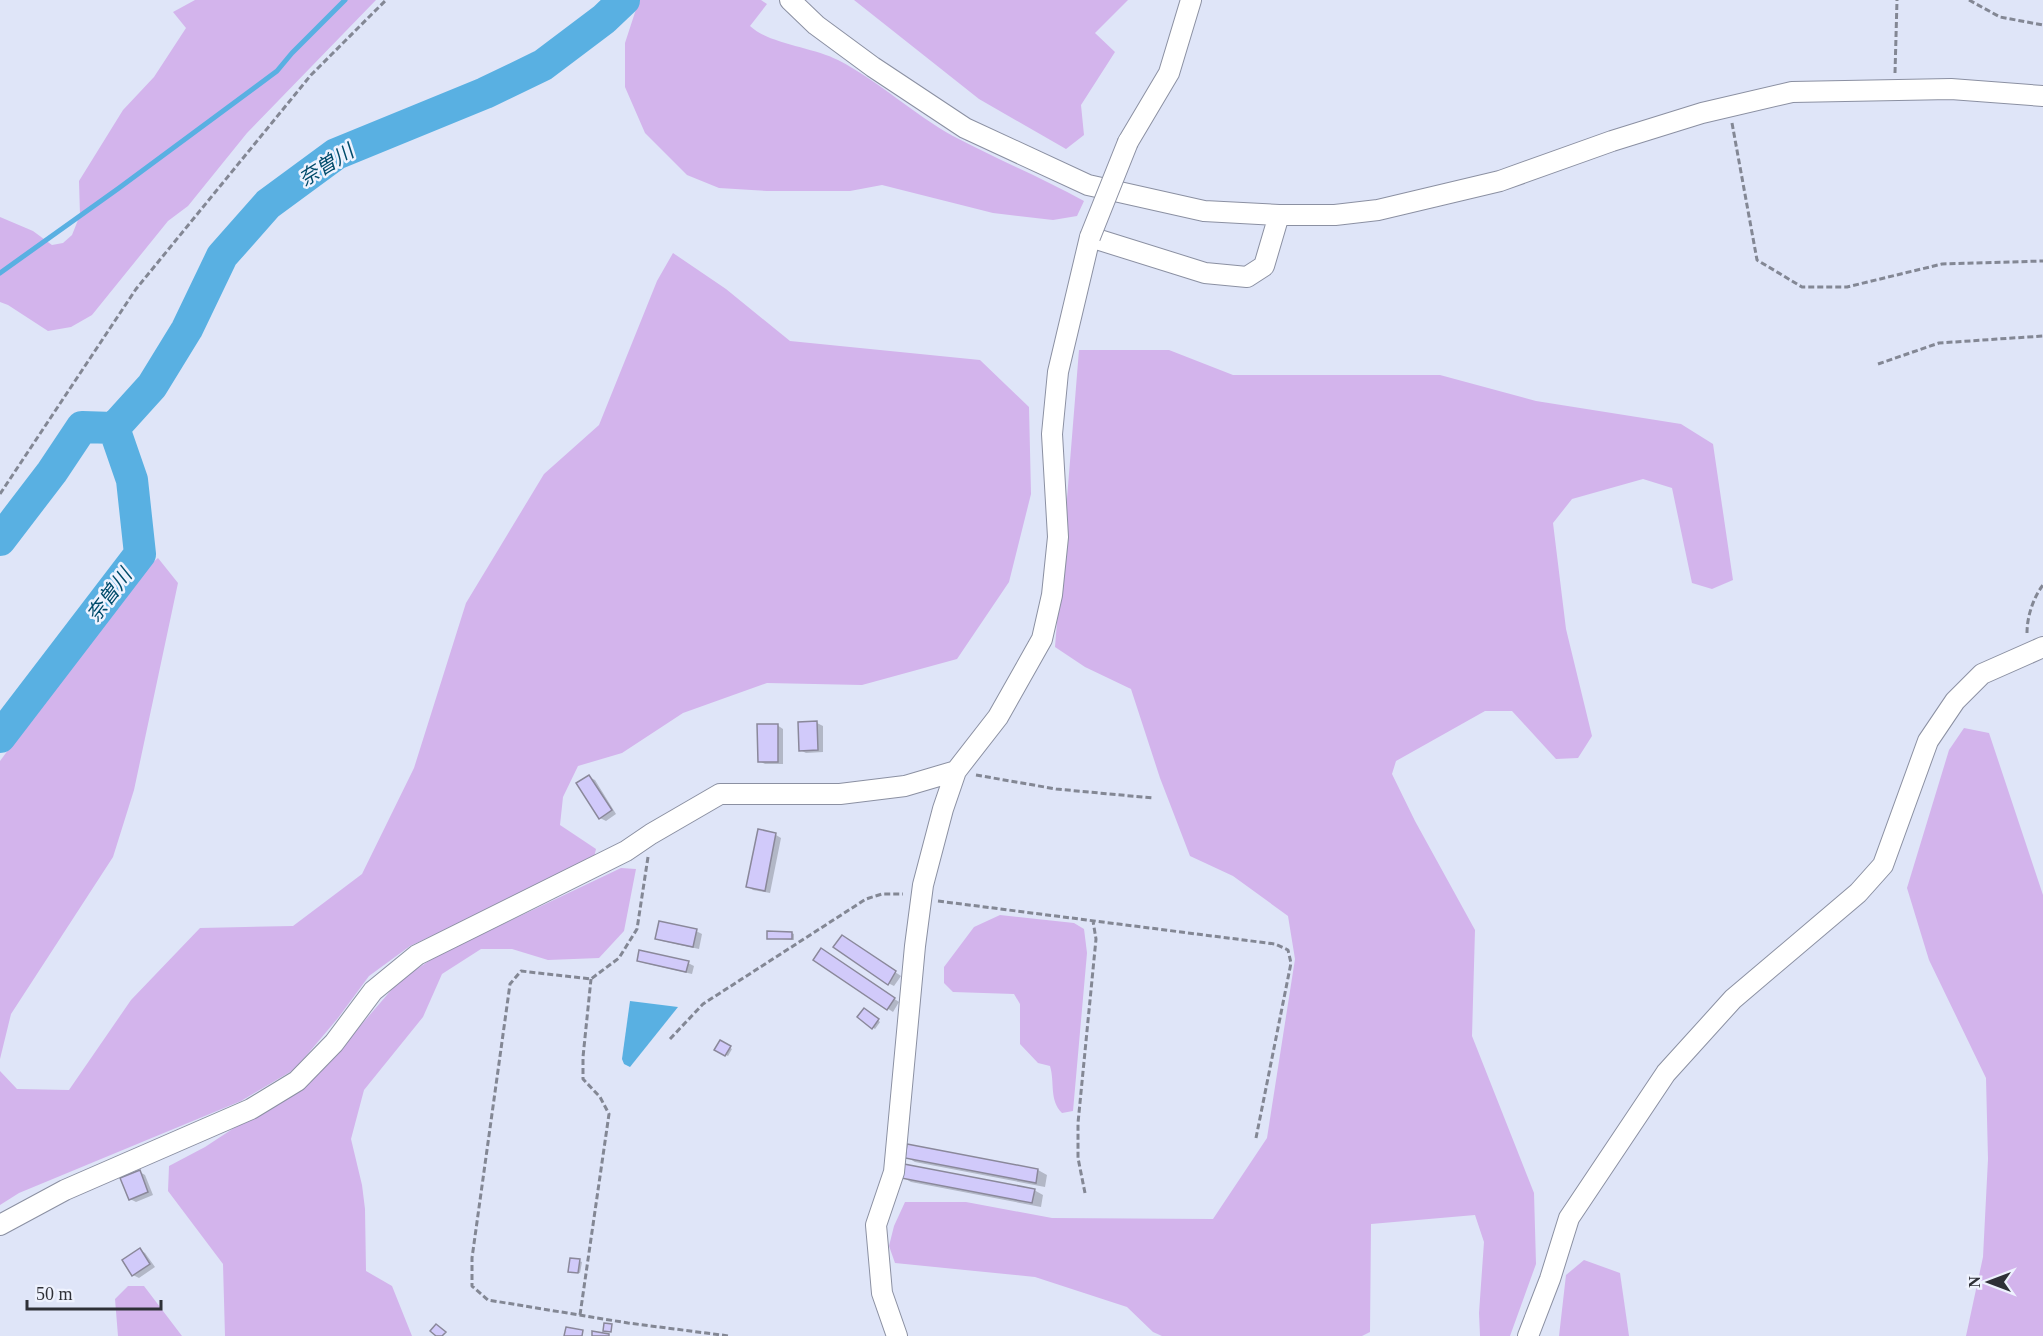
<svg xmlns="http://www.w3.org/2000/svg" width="2043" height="1336" viewBox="0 0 2043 1336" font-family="'Times New Roman','Noto Sans JP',serif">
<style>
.green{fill:#d3b4ec}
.water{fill:#59b0e2}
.shadow{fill:#0003}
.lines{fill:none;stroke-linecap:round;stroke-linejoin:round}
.stream{stroke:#59b0e2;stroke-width:5}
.river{stroke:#59b0e2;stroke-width:32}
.building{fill:#d1cafa;stroke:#8a889a;stroke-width:1.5}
.minor-casing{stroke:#8b90a2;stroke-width:22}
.path{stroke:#838794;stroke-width:3;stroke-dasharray:6 3;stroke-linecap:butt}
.minor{stroke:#fff;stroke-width:20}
.minor-bridge-casing{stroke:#8b90a2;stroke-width:22;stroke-linecap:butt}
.minor-bridge{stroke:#fff;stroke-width:20}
.labels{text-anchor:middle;stroke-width:5;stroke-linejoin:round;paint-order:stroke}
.water-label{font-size:20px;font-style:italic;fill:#004b6b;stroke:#eef2fe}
</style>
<rect width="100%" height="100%" fill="#dfe5f8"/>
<path class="green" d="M195,0H376L247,133L188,206L168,221L92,315L71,327L48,331L8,305L0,302V217L33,231L52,245L63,243L72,235L80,215L79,181L123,110L154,77L186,28L173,12Z
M639,0H761L767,4L750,26C769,44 813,47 838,60C879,81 913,114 953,136C996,159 1041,177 1084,201L1077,216L1053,220L993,213L882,185L850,191H767L719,188L687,175L645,133L625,87V43Z
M854,0H1128L1095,33L1115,52L1081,105L1084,135L1066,149L979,99Z
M673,253L726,289L790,341L980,360L1029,407L1031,494L1009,582L957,659L862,685L767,683L683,713L622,753L578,766L563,797L560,825L596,849L593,862L410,946L369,976L338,1018L295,1069L241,1101L19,1193L0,1205V1071L17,1089L69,1090L131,1000L200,928L293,926L362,874L414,768L466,603L544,474L599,425L657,281Z
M1079,350H1169L1233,375H1440L1536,401L1681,424L1713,444L1733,580L1712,589L1692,583L1672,488L1643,479L1572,499L1553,523L1566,629L1592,736L1578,758L1556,759L1512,711H1485L1396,761L1392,774L1415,821L1475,930L1472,1036L1534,1193L1536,1264L1510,1336H1480L1479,1313L1484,1242L1475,1215L1371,1224L1370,1332L1362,1336H1162L1153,1332L1127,1307L1035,1277L895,1263L889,1246L894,1226L905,1202H966L1052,1218L1213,1219L1267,1138L1295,959L1288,916L1233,876L1190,856L1160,778L1131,689L1085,667L1055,647Z
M158,558L178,583L134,790L113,857L11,1014L0,1059V761L136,577Z
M1964,728L1989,733L2043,895V1336H1966L1983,1257L1988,1159L1986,1078L1929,960L1907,888L1949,750Z
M621,868L636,869L624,931L599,958L548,960L512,949H481L442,974L423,1017L364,1090L351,1139L362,1185L365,1209L366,1271L392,1286L412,1336H225L223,1264L168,1191L169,1166L205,1147L322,1070L400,980L438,955Z
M1000,915L1074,923L1084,929L1087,953L1073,1111L1062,1113C1049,1100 1055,1083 1050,1066L1038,1063L1020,1044V1004L1014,994L953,992L944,983V967L974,927Z
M1584,1260L1620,1273L1629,1336H1559L1566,1275Z
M128,1286H144L182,1336H118L115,1299Z"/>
<path class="water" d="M630,1001L678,1007L630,1067L624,1064L622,1059Z"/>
<path class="shadow" d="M817,723L823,726V752L806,753L800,750Z
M777,725L783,729V764H765L759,761Z
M589,777L595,780L616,814L606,821L600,818Z
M759,831L776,835L781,838L770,893L753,890L748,887Z
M696,931L702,934L699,949L662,941L656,938Z
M792,933L794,934V940L768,938Z
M847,940L901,976L894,986L888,983Z
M826,953L899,1002L893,1012L887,1008Z
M638,960L688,963L694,966L692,974L644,963Z
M864,1010L880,1022L875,1029L859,1017Z
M720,1042L732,1049L728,1056L716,1050Z
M908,1146L1038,1170L1047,1175L1045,1187L915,1162L906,1157Z
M140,1172L145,1175L153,1195L136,1202L130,1199Z
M902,1177L1034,1190L1043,1195L1041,1207L911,1182Z
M140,1250L145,1253L155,1267L139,1278L133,1275Z
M579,1261L582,1262L580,1273L572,1272Z"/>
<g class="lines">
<path class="stream" d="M0,273L119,188L277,71L292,53L345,0"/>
<path class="river" d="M114,428L152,386L187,329L222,256L268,204L336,154L485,93L543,65L604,19L624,0
M0,540L52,472L82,427L114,428
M0,737L140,554L132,480L114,428"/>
</g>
<path class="building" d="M817,721L818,750L799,751L798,722Z
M757,724H778V762H758Z
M589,775L612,810L599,819L576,783Z
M758,829L776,833L765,891L746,887Z
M659,921L697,929L693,947L655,939Z
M767,931L792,932V939H767Z
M842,935L896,971L888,985L833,947Z
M821,948L895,998L887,1010L813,960Z
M639,950L689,961L686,972L637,961Z
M864,1008L879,1019L872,1029L857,1017Z
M720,1040L731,1046L725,1056L714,1050Z
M907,1144L1038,1169L1036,1183L905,1158Z
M904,1164L1035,1189L1032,1203L901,1178Z
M140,1170L148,1192L129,1200L120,1178Z
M140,1248L150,1264L132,1276L122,1260Z
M570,1258L580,1259L578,1273L568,1272Z
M604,1323L612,1324L611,1332L603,1331Z
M436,1324L446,1332L442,1336H436L430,1331Z
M566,1327L583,1330L582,1336H564Z
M592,1331L609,1334V1336H592Z"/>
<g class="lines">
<g class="minor-casing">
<path id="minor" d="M790,0L816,25L873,67L965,128L1088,185L1204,211L1279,215H1335L1378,210L1500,181L1612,141L1702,113L1792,92L1951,89L2043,96
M1128,142L1169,73L1191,0
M0,1225L65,1190L251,1109L297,1081L334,1043L373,991L417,955L626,851L651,834L720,794H840L905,786L956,771
M897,1336L882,1293L876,1225L894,1172L915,946L923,885L943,809L956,771L998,717L1042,639L1052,595L1058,537L1052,434L1058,372L1090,237L1205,273L1247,277L1264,266L1279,215
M1528,1336L1550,1279L1569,1218L1666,1073L1733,999L1858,893L1883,865L1928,741L1955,701L1982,674L2043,647"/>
</g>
<path class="path" d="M1969,0L2000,17L2043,25
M1895,73L1897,0
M1732,123L1757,260L1802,287H1847L1942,264L2043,261
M1878,364L1939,343L2043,336
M0,494L136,289L311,75L386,0
M2027,633C2027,617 2033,598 2043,585
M976,775L1056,789L1153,798
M648,857L637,929L619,958L591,979L521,971L510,984L472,1258V1286L488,1300L628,1323L729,1336
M938,901L1275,944L1288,950L1291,963L1256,1138
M670,1039L703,1004L866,899L882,894H903
M1085,1193L1078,1158V1123L1096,939L1093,921
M580,1315L609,1114L600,1097L583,1079V1057L591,979"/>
<use href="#minor" class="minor"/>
<g class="minor-bridge-casing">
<path id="minor-bridge" d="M1090,237L1128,142"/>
</g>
<use href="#minor-bridge" class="minor-bridge"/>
</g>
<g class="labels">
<g class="water-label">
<text transform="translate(326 165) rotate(-32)" y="7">奈曽川</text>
<text transform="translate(109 595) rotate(-53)" y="7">奈曽川</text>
</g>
</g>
<g transform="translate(1989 1282) rotate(270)" stroke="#eef2fe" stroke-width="4.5" paint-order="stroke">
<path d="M0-4.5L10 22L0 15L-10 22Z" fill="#2e3037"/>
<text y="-9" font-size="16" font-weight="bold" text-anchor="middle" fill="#2e3037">N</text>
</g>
<path d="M27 1300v9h134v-9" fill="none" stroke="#2e3037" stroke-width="3"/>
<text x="36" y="1300" font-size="18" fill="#2e3037" stroke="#eef2fe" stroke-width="4.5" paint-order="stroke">50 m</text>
</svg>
